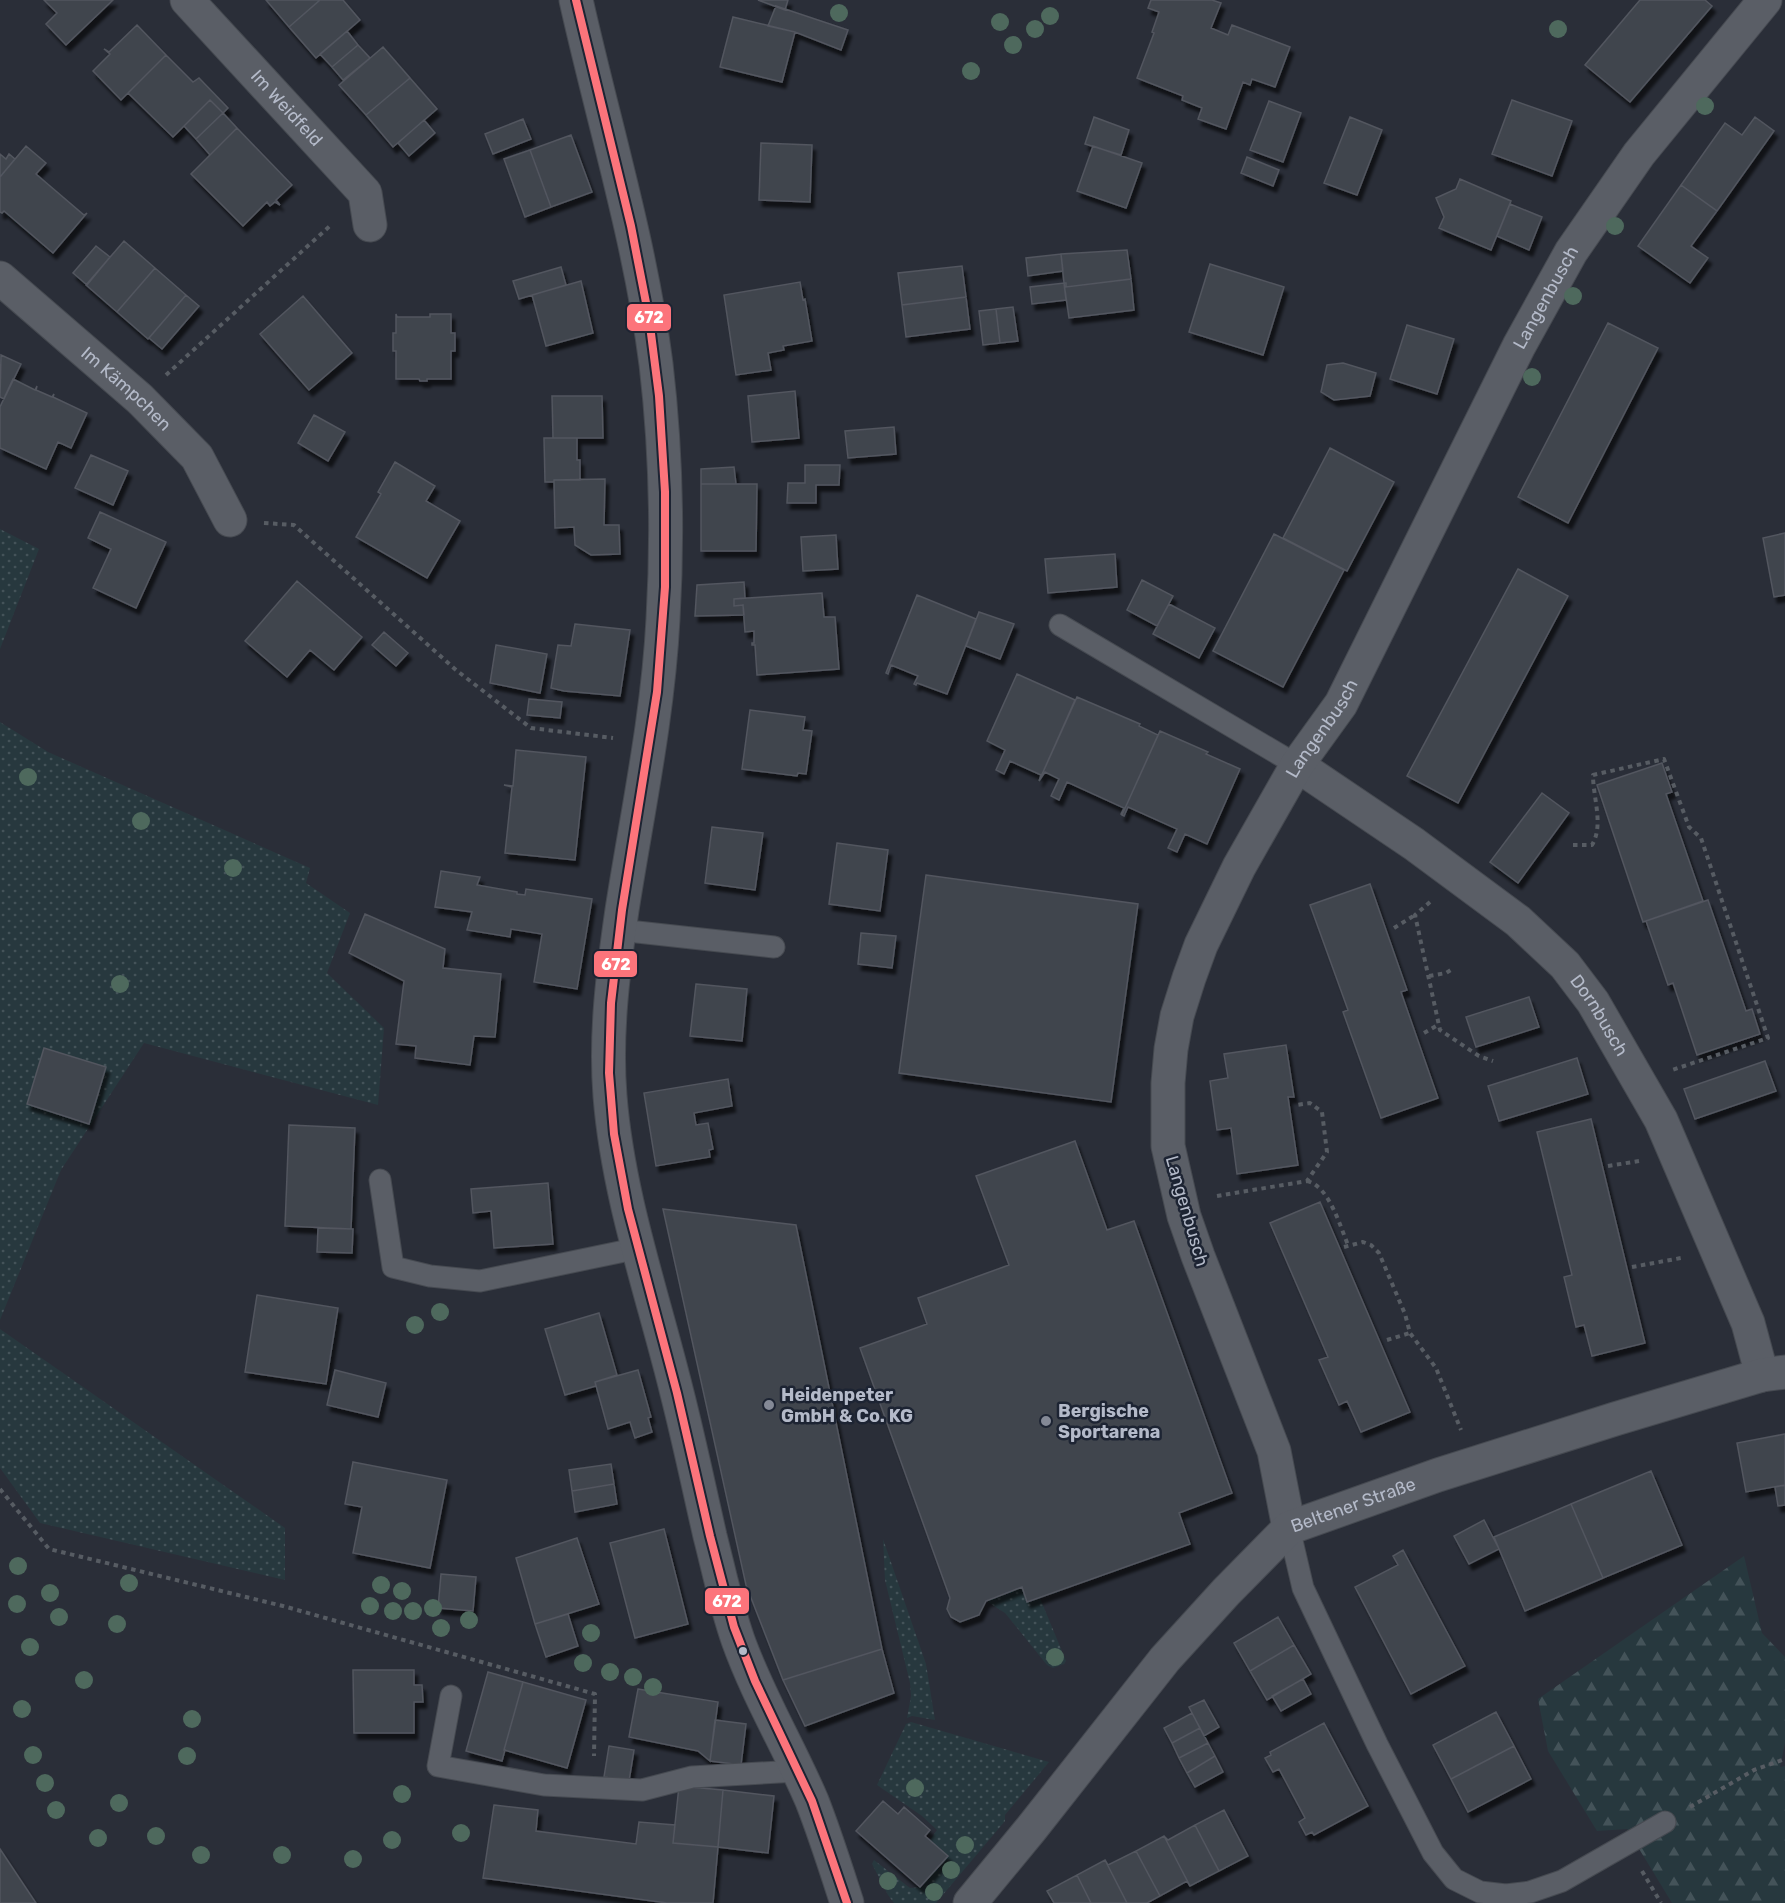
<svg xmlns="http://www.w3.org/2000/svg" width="1785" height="1903" viewBox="0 0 1785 1903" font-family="Rubik,sans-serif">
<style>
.grass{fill:url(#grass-dots)}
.forest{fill:url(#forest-firs)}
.building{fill:#41454e;stroke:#52565f;stroke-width:1.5;filter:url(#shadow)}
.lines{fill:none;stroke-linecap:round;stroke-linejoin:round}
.service-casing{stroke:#464a51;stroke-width:23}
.minor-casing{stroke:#464a51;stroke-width:35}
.tertiary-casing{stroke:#464a51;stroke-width:35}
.path{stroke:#575c63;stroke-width:4;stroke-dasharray:4.5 4.5;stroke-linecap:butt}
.service{stroke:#5a5e66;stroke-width:21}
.minor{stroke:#5a5e66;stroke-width:33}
.tertiary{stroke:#5a5e66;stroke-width:33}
.bus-1-casing{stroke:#1d2433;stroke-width:12}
.bus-1{stroke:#fc747b;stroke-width:8}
.tree{fill:#4e695d}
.poi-dot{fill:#848996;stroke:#1d2433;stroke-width:2}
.bus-dot{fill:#b4bac9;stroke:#1d2433;stroke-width:2}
.labels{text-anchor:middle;stroke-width:5;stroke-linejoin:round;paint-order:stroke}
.street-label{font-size:18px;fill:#b4bac9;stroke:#1d2433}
.poi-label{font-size:18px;font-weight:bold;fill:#b4bac9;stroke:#1d2433;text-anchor:start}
.line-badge{stroke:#1d2433;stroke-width:2}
.badge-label{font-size:16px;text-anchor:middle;font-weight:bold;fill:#fff}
</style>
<defs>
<pattern id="grass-dots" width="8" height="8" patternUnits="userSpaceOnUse" patternTransform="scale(1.5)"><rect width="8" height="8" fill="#27383e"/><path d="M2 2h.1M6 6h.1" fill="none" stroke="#445359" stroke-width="1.8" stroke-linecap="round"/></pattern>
<pattern id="forest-firs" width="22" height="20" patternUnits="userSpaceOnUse" patternTransform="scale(1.5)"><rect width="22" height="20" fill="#27383e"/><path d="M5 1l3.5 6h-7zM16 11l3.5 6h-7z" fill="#445359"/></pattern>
<filter id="shadow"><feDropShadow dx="3.5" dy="6" stdDeviation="1.5" flood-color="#0009"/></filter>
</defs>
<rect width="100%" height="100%" fill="#2a2e38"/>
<path class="grass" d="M0,529L39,549L0,649Z
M0,722L48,752L310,868L306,883L350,913L327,973L384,1028L378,1105L144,1043L61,1170L0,1320Z
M0,1329L285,1528V1580L40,1523L0,1468Z
M883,1539L926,1664L935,1720L912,1716L907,1718L911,1696L910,1683L885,1580Z
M1022,1587L1027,1602L1040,1598L1066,1661L1064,1664L1053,1668L1047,1665L1005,1613L986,1601Z
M911,1722L1049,1762L1005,1815V1821L936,1903H894L888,1895L872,1864L874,1860L910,1888L921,1887L948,1856L930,1840L937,1830L922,1816L877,1785L906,1724Z"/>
<path class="forest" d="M1744,1556L1762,1633L1785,1657V1743L1780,1767L1785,1766V1903H1672L1627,1829L1597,1831L1548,1751L1538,1699Z"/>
<path class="building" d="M44,0H113L66,45L46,24L57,13Z
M266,0H320L289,27Z
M320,0H343L360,20L316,58L289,27Z
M758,0H788L785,10Z
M1151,0H1212L1221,3L1211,28L1228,35L1232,25L1290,47L1275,87L1252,79L1250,85L1243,82L1226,129L1198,119L1202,108L1182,100L1183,96L1137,78L1154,33L1152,32L1159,12L1148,8Z
M1640,0H1705L1712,6L1630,102L1585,65Z
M776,6L848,30L841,50L795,32L768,26Z
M733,17L795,32L782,82L720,67Z
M137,25L166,55L121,100L93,71L110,54L104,49L109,52Z
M347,31L358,45L332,67L320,54Z
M358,45L370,58L343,80L332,67Z
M383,47L410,78L366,115L339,85Z
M166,55L193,82L199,78L228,108L223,113L210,100L173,137L128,93Z
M410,78L437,109L393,147L366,115Z
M210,100L223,113L196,139L184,126Z
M1512,100L1572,121L1552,176L1492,154Z
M1269,101L1301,113L1283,162L1250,150Z
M223,113L237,128L210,155L196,139Z
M1094,117L1129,130L1121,155L1085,144Z
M1350,117L1382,130L1357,195L1324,183Z
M1755,117L1774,131L1717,211L1681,185L1725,123L1742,135Z
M523,119L531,139L493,154L485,134Z
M424,120L435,133L409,156L398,143Z
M237,128L292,185L276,200L280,205L275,202L270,206L267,202L243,226L191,174Z
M571,135L592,192L551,207L530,150Z
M761,143L812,145L810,202L759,200Z
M26,146L46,163L36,174L84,215L87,213L53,253L4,211L2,213L0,212V177Z
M1093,146L1142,163L1126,208L1077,191Z
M530,150L551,207L525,217L504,159Z
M0,154L6,159L9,154L15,159L0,177Z
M1247,157L1279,170L1273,186L1241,173Z
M1460,179L1511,201L1491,250L1439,228L1444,217L1436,198L1456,189Z
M1681,185L1717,211L1691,246L1708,258L1690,283L1638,246Z
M1510,204L1542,217L1529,250L1497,236Z
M124,241L155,268L117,312L86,285Z
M96,246L110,257L87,285L73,273Z
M1127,250L1131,279L1066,287V283H1064L1061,254Z
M1061,254L1063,271L1028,276L1026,258Z
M1210,264L1284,287L1263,355L1189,332Z
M962,266L966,297L902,305L898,273Z
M561,267L566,285L519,299L513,281Z
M155,268L186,295L148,339L117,312Z
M1131,279L1134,310L1069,318L1064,283H1066V287Z
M581,281L593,333L546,346L532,295Z
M800,282L803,300L805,299L812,341L783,346L784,350L768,353L771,370L736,375L724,295Z
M1064,283L1066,300L1032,304L1030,287Z
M186,295L199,306L162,349L149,338Z
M303,296L352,353L309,390L260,334Z
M966,297L970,329L906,337L902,305Z
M1013,307L1018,341L1000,343L996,309Z
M996,309L1000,343L983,345L979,311Z
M396,314L397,317H430V314H451V333H455V351H451V379H427V381H420L419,379H396V351H393V333H396Z
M1608,323L1658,348L1568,523L1518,497Z
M1407,325L1454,339L1437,394L1390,379Z
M1,355L21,364L4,399L0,397Z
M1343,363L1376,373L1370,396L1334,400L1321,392L1327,365Z
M13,379L35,390L37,386L36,390L52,397L54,394L53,397L87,413L71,448L58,442L46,469L0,448V407Z
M795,391L799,438L752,442L748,396Z
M552,396H602L603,438H553Z
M314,415L345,432L328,461L298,443Z
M894,427L896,454L848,458L845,431Z
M544,438H577V460H580V480H554V482H545Z
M1330,448L1394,482L1347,571L1283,538Z
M91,455L128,471L113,505L75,488Z
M395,462L435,486L426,501L460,521L427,578L356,537L381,494L378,492Z
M805,465H840L839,485H816V503H787L788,483H805Z
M734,467L736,484H701V469Z
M605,479L604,525H619L620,554L591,555L575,545L574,527L555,528L554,480Z
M701,484H757L756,551H701Z
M100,512L166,542L136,608L93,588L111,549L88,538Z
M1785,533V595L1774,597L1763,538Z
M1274,534L1344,570L1283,687L1213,651Z
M836,535L838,569L803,571L801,537Z
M1115,554L1117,587L1048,593L1045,559Z
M1518,569L1568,596L1458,803L1407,776Z
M1142,580L1173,596L1157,626L1127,610Z
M297,581L362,637L334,670L310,650L287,677L245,641Z
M744,582L745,598L734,599V606L743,605L744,615L695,616L697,585Z
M822,593L824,617H835L839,669L757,675L755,645H752V643H754V631L745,632L743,605L734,606V599Z
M917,595L976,619L947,694L917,683L916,685L914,684L918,676L891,665L888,674L886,673Z
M1169,604L1215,628L1199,658L1153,634Z
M979,612L1014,624L1000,659L966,646Z
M575,624L630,630L620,696L564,691L551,688L558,645L571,646Z
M384,632L408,653L396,666L372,645Z
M496,645L547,654L540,693L490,683Z
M1017,674L1075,700L1039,781L1041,775L1010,761L1004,774L996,770L1005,750L987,741Z
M1077,697L1140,724L1139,726L1158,735L1122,815L1121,814L1124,808L1067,782L1059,800L1051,796L1059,779L1045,772L1039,781Z
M529,699L562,702L560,718L527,715Z
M750,710L805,717L803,730L812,731L806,774L798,773L797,776L742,769Z
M1160,731L1208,752L1206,754L1240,769L1207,844L1185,834L1177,852L1168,848L1177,829L1128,807L1124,816L1122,815Z
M516,750L586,757L575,860L505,853L512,787L504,785L513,786Z
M1662,763L1672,792L1666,794L1703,901L1643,922L1597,785Z
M1542,793L1569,813L1518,883L1490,862Z
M712,827L763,833L755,890L705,883Z
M837,843L888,850L880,911L829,904Z
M441,871L480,877L477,885L517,892V894L525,895L526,889L592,899L577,989L534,982L542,934L511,929L510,937L467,930L472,912L435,907Z
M926,875L1138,904L1111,1102L899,1073Z
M1370,884L1407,990L1401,992L1438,1098L1381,1118L1343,1012L1348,1010L1310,905Z
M1708,900L1746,1011L1752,1009L1760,1034L1697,1055L1673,983L1668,985L1646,921Z
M365,914L445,949L443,968L501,974L495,1037L474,1036L470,1065L415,1058L416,1046L396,1044L404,981L349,953Z
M861,933L896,936L892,968L858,964Z
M696,984L747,989L742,1041L690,1036Z
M1529,997L1539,1027L1476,1047L1466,1017Z
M1286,1045L1294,1097H1288L1298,1165L1237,1174L1231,1128L1217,1130L1210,1081L1228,1078L1224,1054Z
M44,1048L106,1067L89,1124L27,1104Z
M1577,1058L1588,1094L1499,1121L1488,1086Z
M1765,1061L1776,1091L1695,1119L1684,1089Z
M728,1079L732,1106L694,1113L696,1125L708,1123L713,1149L709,1150L710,1157L656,1166L644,1093Z
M1591,1119L1645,1343L1592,1356L1584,1325L1576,1327L1564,1277L1572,1275L1537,1132Z
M289,1125L355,1128L351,1229L285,1226Z
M1075,1141L1107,1230L1134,1221L1232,1493L1179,1513L1190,1544L1027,1602L1022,1587L986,1601L979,1615L960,1622L951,1617L947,1609L950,1598L860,1348L927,1324L918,1298L1009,1265L976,1176Z
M548,1183L553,1244L494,1248L491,1211L473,1213L471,1189Z
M1320,1202L1410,1412L1361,1432L1347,1401L1339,1405L1319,1360L1328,1357L1270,1223Z
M663,1209L796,1225L882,1649L783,1680L746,1585Z
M318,1228L353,1229L352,1253L317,1252Z
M257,1295L338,1308L326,1384L245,1372Z
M599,1313L617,1375L595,1382L596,1386L565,1395L545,1329Z
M335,1370L386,1383L378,1417L327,1405Z
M638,1370L651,1417L648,1418L652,1432L635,1438L630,1422L608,1429L595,1382Z
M1785,1434V1485L1746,1492L1737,1443Z
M353,1462L447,1480L430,1568L353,1553L362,1507L345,1504Z
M611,1464L614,1484L572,1491L569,1470Z
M1651,1471L1682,1545L1603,1578L1571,1504Z
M614,1484L617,1504L575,1512L572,1491Z
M1785,1485V1505L1778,1506L1775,1487Z
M1571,1504L1603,1578L1525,1611L1494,1537Z
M1484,1520L1499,1549L1469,1564L1454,1536Z
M664,1529L688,1624L635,1638L610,1543Z
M577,1538L599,1604L535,1624L516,1558Z
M1403,1550L1465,1666L1411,1694L1355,1587L1398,1565L1393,1556Z
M441,1574L476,1577L473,1611L438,1608Z
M568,1614L578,1646L546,1657L535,1624Z
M1278,1617L1294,1645L1250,1671L1234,1643Z
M1294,1645L1311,1674L1267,1700L1250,1671Z
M882,1649L894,1693L805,1726L783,1680Z
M353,1670H414V1685H422L423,1702H414V1733H354Z
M488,1672L523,1682L504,1750H505L502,1761L466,1751Z
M1303,1679L1311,1694L1281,1711L1272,1696Z
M523,1682L586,1700L567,1768L504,1750Z
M638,1689L718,1702L710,1761L698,1751L629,1737Z
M1204,1700L1219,1727L1204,1736L1189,1707Z
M1496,1712L1514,1746L1451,1779L1433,1745Z
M1192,1713L1200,1728L1172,1743L1164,1728Z
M715,1720L746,1724L741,1765L710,1761Z
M1324,1723L1368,1806L1314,1835L1312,1832L1306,1835L1299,1822L1305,1818L1279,1769L1273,1772L1265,1758L1271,1755L1270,1752Z
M1200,1728L1208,1743L1179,1758L1172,1743Z
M1208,1743L1215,1756L1187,1773L1179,1758Z
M609,1746L634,1750L629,1781L604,1777Z
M1514,1746L1531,1779L1468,1812L1451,1779Z
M1215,1756L1223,1772L1195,1787L1187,1773Z
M679,1786L723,1790L718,1847L673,1843Z
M723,1790L774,1796L768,1853L718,1847Z
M883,1801L898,1814L904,1807L930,1830L925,1836L948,1856L920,1887L856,1831Z
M494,1805L538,1810L536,1831L636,1844L639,1822L675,1825L673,1843L718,1847L713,1903H667L483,1878Z
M1224,1810L1248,1856L1219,1871L1195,1825Z
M1195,1825L1219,1871L1190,1886L1164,1836L1168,1840Z
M1164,1836L1190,1886L1187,1881L1160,1896L1136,1851Z
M0,1849L36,1903H0Z
M1136,1851L1160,1896L1147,1903H1127L1105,1860L1108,1865Z
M1105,1860L1127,1903H1091L1077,1875Z
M1077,1875L1091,1903H1054L1047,1891Z"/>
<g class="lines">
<g class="service-casing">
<path id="service" d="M1060,625L1297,765
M619,930L774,947
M380,1180L393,1267L430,1276L480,1281L639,1248
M1289,1528L1303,1588L1377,1744L1433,1853L1454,1879L1480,1892L1506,1895L1530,1892L1562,1881L1665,1822
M451,1696L438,1766L544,1785L642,1790L692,1777L797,1771"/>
</g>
<g class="minor-casing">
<g id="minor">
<path id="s1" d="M187,0L365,193L370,225"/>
<path id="s2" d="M0,278L140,399L197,457L230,520"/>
<path id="s3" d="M1297,765L1414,844L1518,921L1565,965L1593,1002L1661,1120L1748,1323L1762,1375"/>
<path id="s4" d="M1289,1528L1274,1451L1198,1256L1184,1216L1168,1146V1083L1171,1049L1177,1016L1189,978L1201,945L1239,867L1297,765L1341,704L1519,346L1571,252L1639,154L1765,0"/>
<path id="s5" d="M970,1903L1031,1829L1165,1659L1226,1592L1289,1528L1438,1475L1615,1419L1762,1375L1785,1372"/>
</g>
</g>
<g class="tertiary-casing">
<path id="tertiary" d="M576,0C603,121 640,240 656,364C666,449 668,534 663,619C658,717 637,814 622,910C613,972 605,1034 610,1096C618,1197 653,1295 677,1393C689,1440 699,1488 710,1536C719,1571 726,1606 738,1640C758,1696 789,1747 812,1801C825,1834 836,1869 847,1903"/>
</g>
<path class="path" d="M166,375L332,224
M264,523L294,525L456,670L531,728L613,738
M1573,845H1592C1604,825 1593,798 1593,775L1664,759L1689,827L1701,838L1768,1038L1672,1070
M1430,902L1415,915L1440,1030L1479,1056L1493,1061
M1394,928L1415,915
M1429,976L1446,973L1454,968
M1424,1033L1438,1025
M1608,1166L1639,1161
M1307,1181C1329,1186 1340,1226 1348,1245
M1217,1196L1307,1181L1327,1152L1322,1112L1310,1103L1297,1105
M1344,1247L1363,1242L1371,1245L1379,1253L1405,1314L1410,1333L1436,1368L1461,1430
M1632,1267L1681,1258
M1387,1340L1410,1333
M0,1489L49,1549L283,1606L595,1694L594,1756
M1690,1807L1754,1770L1785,1759
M1642,1871L1661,1903"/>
<use href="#service" class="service"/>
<use href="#minor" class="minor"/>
<use href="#tertiary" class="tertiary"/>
<g class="bus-1-casing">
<path id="bus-1" d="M576,0L631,226L649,318L659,396L665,492V587L657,692L622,910L611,1003L609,1073L614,1134L628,1209L677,1393L710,1536L734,1627L755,1681L812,1801L847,1903"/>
</g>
<use href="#bus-1" class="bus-1"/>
</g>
<g class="tree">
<circle cx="839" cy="13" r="9"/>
<circle cx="1050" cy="16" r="9"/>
<circle cx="1000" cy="22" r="9"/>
<circle cx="1035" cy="29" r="9"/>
<circle cx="1558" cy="29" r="9"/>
<circle cx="1013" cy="45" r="9"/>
<circle cx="971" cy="71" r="9"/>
<circle cx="1705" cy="106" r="9"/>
<circle cx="1615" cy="226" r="9"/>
<circle cx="1573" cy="296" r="9"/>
<circle cx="1532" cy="377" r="9"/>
<circle cx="28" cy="777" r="9"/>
<circle cx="141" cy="821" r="9"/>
<circle cx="233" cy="868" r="9"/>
<circle cx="120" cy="984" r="9"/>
<circle cx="440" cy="1312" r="9"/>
<circle cx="415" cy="1325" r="9"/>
<circle cx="18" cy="1566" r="9"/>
<circle cx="129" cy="1583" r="9"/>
<circle cx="381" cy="1585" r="9"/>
<circle cx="402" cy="1591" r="9"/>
<circle cx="50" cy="1593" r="9"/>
<circle cx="17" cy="1604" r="9"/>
<circle cx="370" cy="1606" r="9"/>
<circle cx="433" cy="1608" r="9"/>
<circle cx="393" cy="1611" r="9"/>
<circle cx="413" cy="1611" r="9"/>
<circle cx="59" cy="1617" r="9"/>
<circle cx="469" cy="1620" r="9"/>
<circle cx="117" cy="1624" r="9"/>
<circle cx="441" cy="1628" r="9"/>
<circle cx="591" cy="1633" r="9"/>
<circle cx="30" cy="1647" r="9"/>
<circle cx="1055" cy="1657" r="9"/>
<circle cx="583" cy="1663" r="9"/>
<circle cx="610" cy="1672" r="9"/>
<circle cx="633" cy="1677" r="9"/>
<circle cx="84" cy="1680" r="9"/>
<circle cx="653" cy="1687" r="9"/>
<circle cx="22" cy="1709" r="9"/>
<circle cx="192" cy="1719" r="9"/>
<circle cx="33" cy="1755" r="9"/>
<circle cx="187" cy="1756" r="9"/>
<circle cx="45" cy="1783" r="9"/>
<circle cx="915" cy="1788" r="9"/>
<circle cx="402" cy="1794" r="9"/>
<circle cx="119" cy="1803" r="9"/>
<circle cx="56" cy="1810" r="9"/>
<circle cx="461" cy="1833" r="9"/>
<circle cx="156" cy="1836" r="9"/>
<circle cx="98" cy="1838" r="9"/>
<circle cx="392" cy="1840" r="9"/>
<circle cx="965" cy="1845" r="9"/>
<circle cx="201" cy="1855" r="9"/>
<circle cx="282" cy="1855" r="9"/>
<circle cx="353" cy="1859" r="9"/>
<circle cx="951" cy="1870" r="9"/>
<circle cx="888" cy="1881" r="9"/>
<circle cx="934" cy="1892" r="9"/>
</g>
<g class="poi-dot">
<circle cx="769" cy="1405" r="6"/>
<circle cx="1046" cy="1421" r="6"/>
</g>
<circle class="bus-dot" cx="743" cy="1651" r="5"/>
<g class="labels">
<g class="street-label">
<text dy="6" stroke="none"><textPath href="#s1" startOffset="147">Im Weidfeld</textPath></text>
<text dy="6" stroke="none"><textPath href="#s4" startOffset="1342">Langenbusch</textPath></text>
<text dy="6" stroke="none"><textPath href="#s2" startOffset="168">Im Kämpchen</textPath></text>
<text dy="6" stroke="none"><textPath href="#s4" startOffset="856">Langenbusch</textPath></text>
<text dy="6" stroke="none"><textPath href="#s3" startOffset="396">Dornbusch</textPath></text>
<text transform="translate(1187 1211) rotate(74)" y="6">Langenbusch</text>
<text dy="6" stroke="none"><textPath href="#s5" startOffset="561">Beltener Straße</textPath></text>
</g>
<g class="poi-label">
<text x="781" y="1401">Heidenpeter<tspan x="781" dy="21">GmbH &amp; Co. KG</tspan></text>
<text x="1058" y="1417">Bergische<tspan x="1058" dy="21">Sportarena</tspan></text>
</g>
</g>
<g class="line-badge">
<rect x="626" y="303" width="46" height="29" rx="6" fill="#fc747b"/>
<rect x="593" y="950" width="45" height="28" rx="6" fill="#fc747b"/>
<rect x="704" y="1587" width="46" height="28" rx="6" fill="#fc747b"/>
</g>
<g class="badge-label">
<text x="649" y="323">672</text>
<text x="616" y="970">672</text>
<text x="727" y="1607">672</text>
</g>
</svg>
